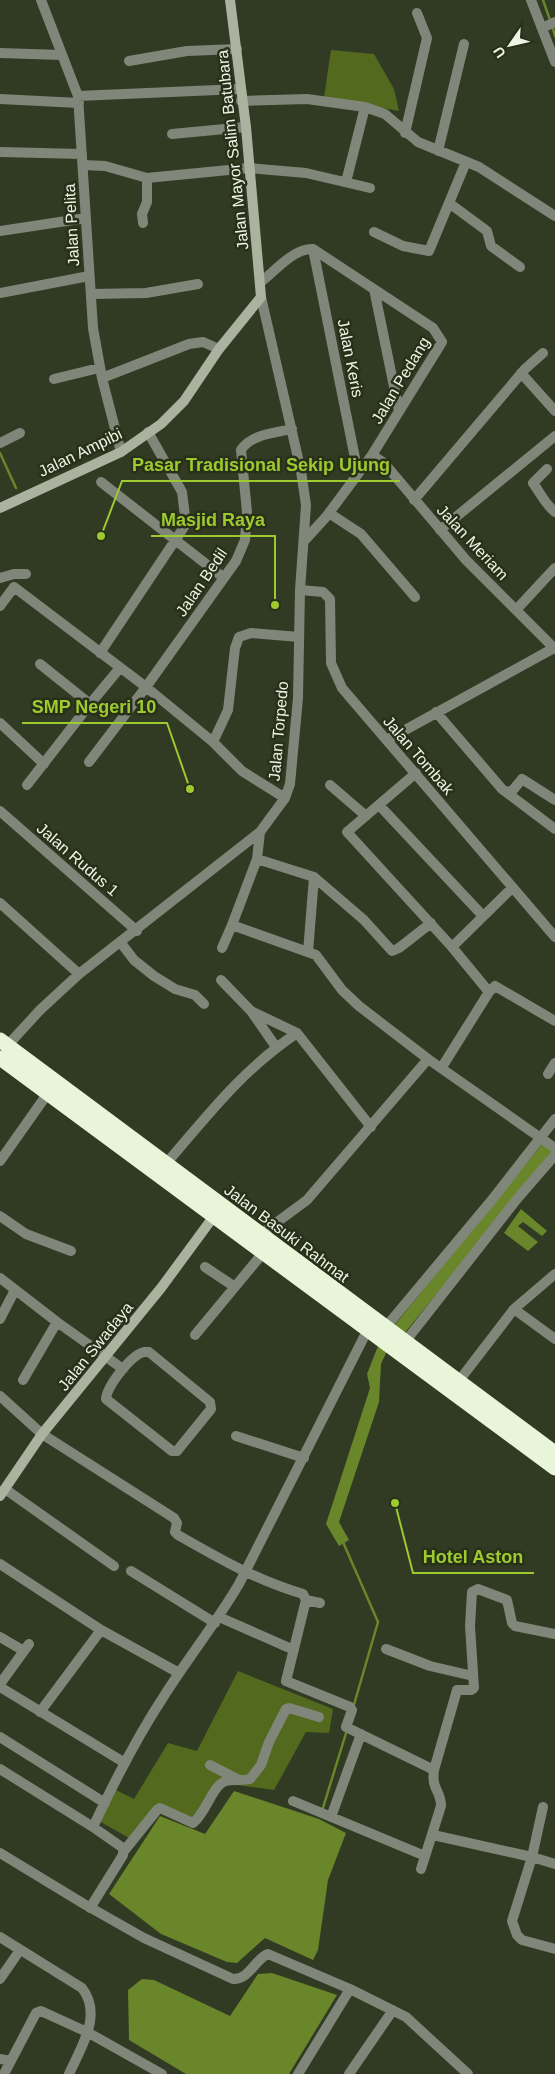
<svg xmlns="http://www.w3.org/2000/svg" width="555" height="2074" viewBox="0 0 555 2074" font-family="Arial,sans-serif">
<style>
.green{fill:#52691e}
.water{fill:#69862a}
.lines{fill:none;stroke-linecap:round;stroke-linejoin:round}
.stream{stroke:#69862a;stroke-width:2.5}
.street{stroke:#81867a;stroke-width:10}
.secondary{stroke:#abb3a0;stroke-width:10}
.highway{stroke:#e9f5d8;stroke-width:15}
.labels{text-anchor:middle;stroke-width:5;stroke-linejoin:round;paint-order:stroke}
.street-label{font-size:16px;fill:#edf3e5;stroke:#283019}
.leader{fill:none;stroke:#9dca2f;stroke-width:2}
.callout-dot{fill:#9dca2f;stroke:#283019;stroke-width:2}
.callout-label{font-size:18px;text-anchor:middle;font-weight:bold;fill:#9dca2f;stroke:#283019;stroke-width:5;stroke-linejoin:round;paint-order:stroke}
</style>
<rect width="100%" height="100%" fill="#313a23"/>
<path class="green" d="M331,50L374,54L394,89L399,111L324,97Z
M238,1671L333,1709L329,1733L306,1732L274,1790L222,1783L201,1823L157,1804L131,1839L97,1820L116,1790L134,1799L168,1743L197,1751Z"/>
<path class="water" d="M543,1143L554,1150L403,1335L393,1327Z
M521,1209L547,1231L542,1236L523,1222L518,1226L538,1242L528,1251L504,1233Z
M378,1346L387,1351L381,1364L379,1402L339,1522L349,1540L339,1546L326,1524L370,1388L367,1374Z
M234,1791L319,1819L346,1833L328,1880L318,1950L313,1960L265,1938L237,1963L227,1962L161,1934L109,1894L160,1816L205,1834Z
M272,1973L337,1995L289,2074H186L129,2040L128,1990L142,1979L154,1980L230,2016L258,1974Z"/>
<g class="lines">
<path class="stream" d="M543,0L550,20
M552,25L555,36
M0,453L16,488
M343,1542L378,1622L353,1708
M322,1811L347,1730"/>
<path class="street" d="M41,0L78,96L93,328L102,378L121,452
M531,0L555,62
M542,28L555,22
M0,53L62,55
M129,61L187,51L237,49
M78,96L240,89
M0,99L79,103
M241,101L307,99L365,107L385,114L418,142L479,167L555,216
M405,133L427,38L417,13
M172,134L246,127
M438,151L464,44
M0,152L82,154
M83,165L105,166L147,178L249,168L306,173L370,188
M346,182L365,107
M449,203L487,231L491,246L520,267
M143,223L142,214L147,202V178
M0,231L86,218
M374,232L403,246L429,251L466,162
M313,249L358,473
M261,282C275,271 294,248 313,249L433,328L442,342L372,455L326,517L304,541
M374,289L399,411
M0,293L89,276
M91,294L146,293L198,284
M521,373L555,411
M102,378L189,344L203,342L219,349
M54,379L99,368
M0,443L20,433
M372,455L384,463L466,560L555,649
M547,469L533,483C541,494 545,504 555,512
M101,482L224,578
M414,500L525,369L543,353
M329,513L361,534L415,597
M440,530L555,436
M0,578L14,574H26
M300,590L323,592L330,599L331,663L342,688L555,937
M0,606L14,587L146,687L213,742L242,771L285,798
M516,610L555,568
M100,653L186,524L182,492L148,432
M40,664L90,704
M436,712L502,789L555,829
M0,723L44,764
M387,740L554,648
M213,742L228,710L235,648L239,637L251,633L299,637
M89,762L146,687L236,561L245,540L247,512L241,450C251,434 275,433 292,429
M416,773L347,832L452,947L512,888
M27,785L90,704L119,669
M330,785L366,816
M507,792L513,790L522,779L555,800
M379,805L483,916
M0,811L137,931
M257,859L314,877L364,920L392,951L399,948L431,923
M0,903L79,974
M232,925L257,859L260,832
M121,943L134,960L154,976L175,989L195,995L204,1004
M452,947L489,992L495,986L555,1021
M222,948L232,925L316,955L342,990L359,1006L428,1059L555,1148
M308,952L314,877
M221,980L251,1011L276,1047
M251,1011L297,1033L371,1127
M7,1046L40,1010L79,974L260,832L285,798L290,784L298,698L300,590L306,505L301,471L261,297
M442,1067L489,992
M548,1074L555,1063
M0,1161L48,1093
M165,1165C208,1115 242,1070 297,1033
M0,1216L26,1234L71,1251
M261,1234L307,1200L428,1059
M205,1267L235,1287
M0,1278L57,1322L123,1369
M514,1309L555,1339
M0,1319L15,1290
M385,1328L491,1201L555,1119
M195,1335L263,1253
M405,1342L517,1199L555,1155
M144,1352H149L210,1402L211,1409L177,1451H172L106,1399C107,1386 131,1355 144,1352Z
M23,1380L57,1322
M458,1382L514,1309L555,1274
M0,1396L42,1434L174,1518L177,1523L175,1532L178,1535C220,1559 256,1580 303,1594L306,1600L320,1603
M236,1436L304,1458
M5,1489L114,1566
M0,1564L101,1630L179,1673
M131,1571L215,1623
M306,1600L286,1681L350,1707L352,1710L346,1727L434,1770
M219,1617L294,1650
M0,1637L24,1651
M386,1649L430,1666L473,1676
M0,1684L29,1644
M0,1687L125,1763
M40,1712L101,1630
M0,1737L105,1803
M210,1765L237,1779
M0,1769L93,1827L123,1848V1855L90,1908
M293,1801L425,1856
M543,1807L532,1857L512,1921L517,1935L522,1940L555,1949
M331,1817L361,1734
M93,1827C114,1782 137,1737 164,1696C188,1658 216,1623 239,1584L368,1329
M433,1835L532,1857L555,1864
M124,1851L157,1810L160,1808L193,1823C207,1812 212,1785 226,1781C234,1779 242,1781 250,1779L261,1765L269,1742L286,1709L289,1708L319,1717
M0,1853L84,1904L144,1938L233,1979C249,1980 255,1959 268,1954L350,1989L406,2017L468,2074
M421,1869L441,1806C441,1790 431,1790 434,1770L457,1690H471L474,1688L470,1626L472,1592L478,1589L507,1600L512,1623L515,1626L555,1634
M0,1937L82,1988C103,2015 81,2047 69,2074
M0,1979L20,1950
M0,2059L11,2061
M4,2074L36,2013L41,2011L87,2032L162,2074
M298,2074L350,1989
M349,2074L393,2010"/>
<path class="secondary" d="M0,508L121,452L161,424L184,401L219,349L261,297L246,127L230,0
M0,1496L42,1434L161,1288L214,1216"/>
<path class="highway" d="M0,1040L555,1453
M0,1058L555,1468"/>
</g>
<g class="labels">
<g class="street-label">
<text transform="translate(232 150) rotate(-96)" y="6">Jalan Mayor Salim Batubara</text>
<text transform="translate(71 225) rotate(-93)" y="6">Jalan Pelita</text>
<text transform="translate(351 358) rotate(79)" y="6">Jalan Keris</text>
<text transform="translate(400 380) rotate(-59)" y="6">Jalan Pedang</text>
<text transform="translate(80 452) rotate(-26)" y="6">Jalan Ampibi</text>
<text transform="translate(473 542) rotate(47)" y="6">Jalan Meriam</text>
<text transform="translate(201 582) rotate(-56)" y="6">Jalan Bedil</text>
<text transform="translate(278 731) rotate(-85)" y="6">Jalan Torpedo</text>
<text transform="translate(419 755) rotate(49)" y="6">Jalan Tombak</text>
<text transform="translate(78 859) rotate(41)" y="6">Jalan Rudus 1</text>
<text transform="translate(287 1233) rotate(37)" y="6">Jalan Basuki Rahmat</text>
<text transform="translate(95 1346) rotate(-51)" y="6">Jalan Swadaya</text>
</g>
</g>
<path class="leader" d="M101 536L122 481H400M275 605L275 536H151M190 789L167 723H22M395 1503L413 1573H534"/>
<g class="callout-dot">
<circle cx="101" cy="536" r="5"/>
<circle cx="275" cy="605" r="5"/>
<circle cx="190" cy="789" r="5"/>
<circle cx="395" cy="1503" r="5"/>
</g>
<g class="callout-label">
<text x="261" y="471">Pasar Tradisional Sekip Ujung</text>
<text x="213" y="526">Masjid Raya</text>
<text x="94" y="713">SMP Negeri 10</text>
<text x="473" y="1563">Hotel Aston</text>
</g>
<g transform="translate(510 45) rotate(236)" stroke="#283019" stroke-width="4" paint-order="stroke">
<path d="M0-4L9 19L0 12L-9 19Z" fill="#edf3e5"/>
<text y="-8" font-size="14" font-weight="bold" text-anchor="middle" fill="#edf3e5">U</text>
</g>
</svg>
